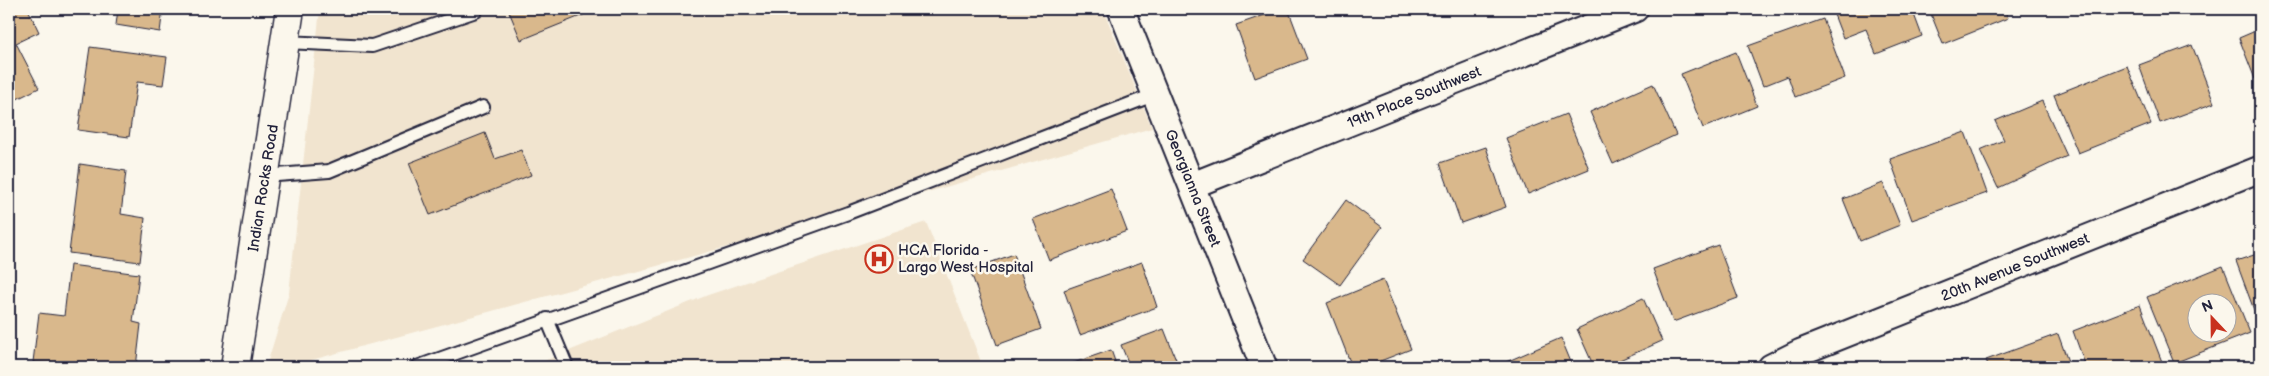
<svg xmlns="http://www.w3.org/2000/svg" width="2269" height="376" viewBox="0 0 2269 376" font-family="'Balsamiq Sans',sans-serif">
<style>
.built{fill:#f1e4cf}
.building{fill:#d9b88c;stroke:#22223b;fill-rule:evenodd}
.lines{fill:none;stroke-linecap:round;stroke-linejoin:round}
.service-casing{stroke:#22223b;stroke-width:16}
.minor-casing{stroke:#22223b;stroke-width:29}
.tertiary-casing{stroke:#22223b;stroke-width:31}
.service{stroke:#fbf7ec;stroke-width:12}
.minor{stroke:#fbf7ec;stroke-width:25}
.tertiary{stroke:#fbf7ec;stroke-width:28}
.labels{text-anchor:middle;stroke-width:5;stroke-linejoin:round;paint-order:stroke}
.street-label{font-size:15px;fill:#22223b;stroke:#fbf7ec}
.poi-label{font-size:15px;fill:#22223b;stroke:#fbf7ec;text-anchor:start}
</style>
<rect width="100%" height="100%" fill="#fbf7ec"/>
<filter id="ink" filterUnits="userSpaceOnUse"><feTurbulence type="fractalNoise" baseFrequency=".02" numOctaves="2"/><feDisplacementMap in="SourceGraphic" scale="10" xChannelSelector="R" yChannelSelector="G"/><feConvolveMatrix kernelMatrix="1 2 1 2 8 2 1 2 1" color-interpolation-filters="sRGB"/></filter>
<g filter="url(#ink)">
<path class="built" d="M320,9H1103L1152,128L907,198L286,367H266L289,293Z
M926,222L983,367H529L708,295Z"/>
<path class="building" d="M9,9H28L39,32L16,43L39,88L9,103Z
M118,9H163L160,32L116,25Z
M508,9H598L521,40Z
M1282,9H1288L1307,59L1255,78L1236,25Z
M1842,9H1912L1922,36L1876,54L1866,29L1843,38L1833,12Z
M1929,9H2004L2008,18L1943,44Z
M1823,19L1845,78L1795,97L1788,76L1763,86L1748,46Z
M2260,29V77L2255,79L2239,38Z
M2192,45L2214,103L2160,123L2139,65Z
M90,47L167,57L163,85L137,82L129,137L78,130Z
M1736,52L1757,106L1703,128L1681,74Z
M2127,66L2151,124L2078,153L2054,95Z
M1653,84L1676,135L1613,164L1590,112Z
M2042,101L2067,156L1998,188L1980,150L2004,140L1995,121Z
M1566,114L1589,169L1528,194L1506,138Z
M1965,132L1987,193L1912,220L1890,159Z
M485,133L495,159L521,150L531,175L430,215L409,163Z
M1486,147L1506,207L1461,223L1440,163Z
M80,164L126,171L121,214L145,218L140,262L69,253Z
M1883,183L1900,225L1860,241L1843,199Z
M1111,189L1127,231L1049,260L1033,219Z
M1346,200L1382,227L1340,285L1303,259Z
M1718,245L1738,298L1673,322L1653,269Z
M2260,253V308L2254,310L2236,261Z
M1014,254L1041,329L997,345L970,270Z
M1142,262L1157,307L1080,335L1064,290Z
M70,265L139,274L133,322L141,324L136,367H74L33,362L39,313L64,316Z
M2223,266L2250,333L2174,363L2147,297ZM2196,304H2226V334H2196Z
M1383,280L1411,349L1365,367H1352L1327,303Z
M1643,298L1662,341L1604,367H1594L1577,329Z
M2140,305L2164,367H2128L2127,363L2116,367H2086L2073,331Z
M1164,329L1179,367H1130L1121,345Z
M2058,334L2070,367H1989L1986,360Z
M1561,338L1573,367H1509L1506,362Z
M1111,350L1117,367H1062Z"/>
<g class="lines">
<g class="service-casing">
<path id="service" d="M285,42L372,46L476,11
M264,176L329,171L483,107
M547,319L567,367
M417,367L848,213L1156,94"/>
</g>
<g class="minor-casing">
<path id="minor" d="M1121,9L1264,367
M1193,185L1635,9
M1771,367L1801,352L2260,169"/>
</g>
<g class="tertiary-casing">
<path id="tertiary" d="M235,367L290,9"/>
</g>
<use href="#service" class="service"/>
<use href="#minor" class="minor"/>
<use href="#tertiary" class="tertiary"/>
</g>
</g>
<defs>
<g id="hospital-ring" transform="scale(1.4375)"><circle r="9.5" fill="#fbf7ec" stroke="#c8321e" stroke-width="1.5"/><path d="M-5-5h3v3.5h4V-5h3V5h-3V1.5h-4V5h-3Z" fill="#c8321e"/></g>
</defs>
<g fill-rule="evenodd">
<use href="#hospital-ring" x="879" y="259"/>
</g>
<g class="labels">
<g class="street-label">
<text transform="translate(1414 97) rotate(-22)" y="5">19th Place Southwest</text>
<text transform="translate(263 188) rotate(-81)" y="5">Indian Rocks Road</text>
<text transform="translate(1193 188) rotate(68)" y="5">Georgianna Street</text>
<text transform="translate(2015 267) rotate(-22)" y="5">20th Avenue Southwest</text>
</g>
<g class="poi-label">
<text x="898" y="255">HCA Florida -<tspan x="898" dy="17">Largo West Hospital</tspan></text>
</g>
</g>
<rect width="2269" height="376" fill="none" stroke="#fbf7ec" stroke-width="30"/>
<rect x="15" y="15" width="2239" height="346" fill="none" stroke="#22223b" stroke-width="2" filter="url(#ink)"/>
<g transform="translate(2212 318) rotate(338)"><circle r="24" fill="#fbf7ec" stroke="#a4a2a5"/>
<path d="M0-4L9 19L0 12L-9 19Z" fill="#c8321e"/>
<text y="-8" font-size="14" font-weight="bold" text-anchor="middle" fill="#22223b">N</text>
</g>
</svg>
